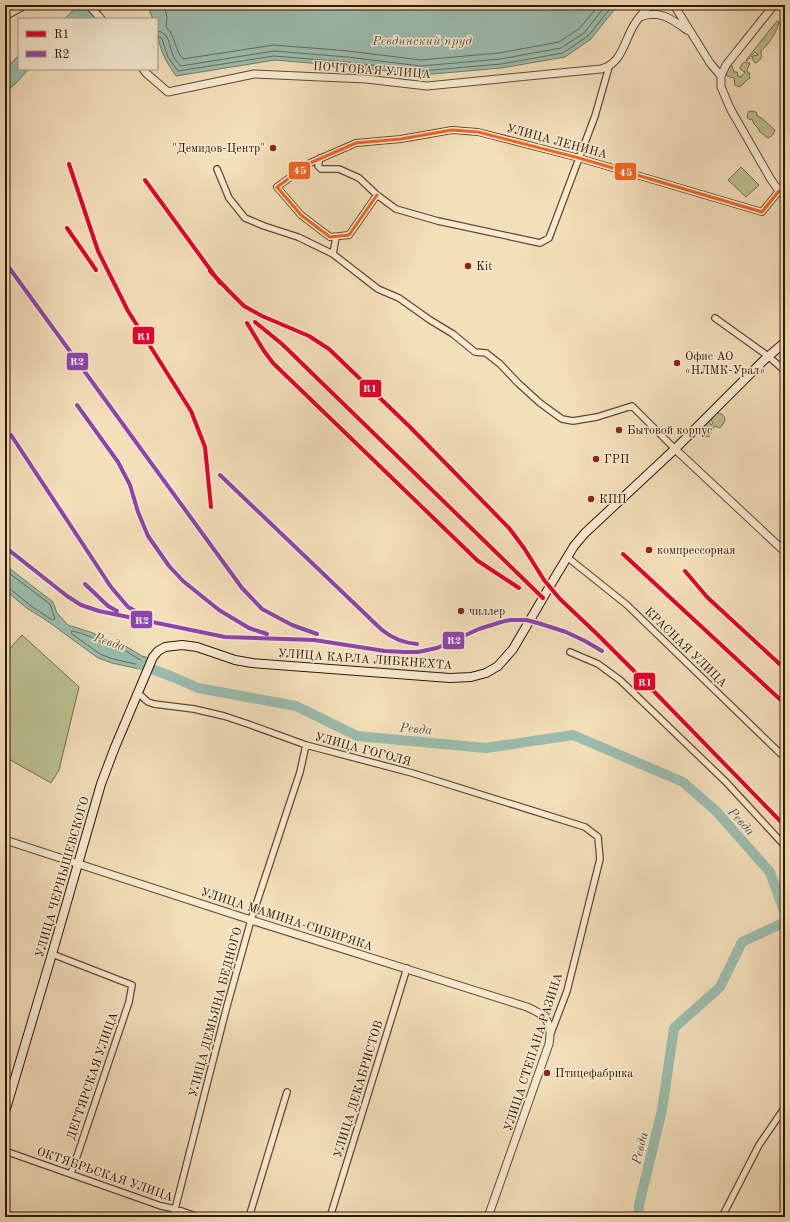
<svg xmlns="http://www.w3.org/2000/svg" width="790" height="1222" viewBox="0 0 790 1222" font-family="'Old Standard TT',serif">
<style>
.green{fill:#bbc18f;stroke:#786c48}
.water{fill:#9bbdaf;stroke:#727b69}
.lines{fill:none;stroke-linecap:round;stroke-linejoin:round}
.shore{stroke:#686a58;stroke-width:1}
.river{stroke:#9bbdaf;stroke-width:10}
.minor-casing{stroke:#64492e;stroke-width:8}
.tertiary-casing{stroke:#64492e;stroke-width:9}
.secondary-casing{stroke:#341700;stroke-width:10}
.minor{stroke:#f7ead2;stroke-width:5.5}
.tertiary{stroke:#f7ead2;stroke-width:7}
.secondary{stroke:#f7ead2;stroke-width:8}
.bus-1-casing{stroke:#f7ead2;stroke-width:6}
.bus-1{stroke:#f26522;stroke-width:3}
.rail-1-casing{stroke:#f7ead2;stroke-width:7}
.rail-2-casing{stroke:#f7ead2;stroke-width:7}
.rail-1{stroke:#e4002b;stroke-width:4}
.rail-2{stroke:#8e44ad;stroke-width:4}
.poi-dot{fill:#8f2418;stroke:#f7ead2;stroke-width:1.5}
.labels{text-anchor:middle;stroke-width:3;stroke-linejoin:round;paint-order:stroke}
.street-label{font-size:12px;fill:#341700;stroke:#f7ead2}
.poi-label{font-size:12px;fill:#341700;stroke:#f7ead2;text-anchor:start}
.water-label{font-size:13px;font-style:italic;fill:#58513d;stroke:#f7ead2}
.line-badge{stroke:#f7ead2;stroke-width:1.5}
.badge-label{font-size:11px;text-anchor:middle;font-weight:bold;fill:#fff}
</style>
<rect width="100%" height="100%" fill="#f3dfb9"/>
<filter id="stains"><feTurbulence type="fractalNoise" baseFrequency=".005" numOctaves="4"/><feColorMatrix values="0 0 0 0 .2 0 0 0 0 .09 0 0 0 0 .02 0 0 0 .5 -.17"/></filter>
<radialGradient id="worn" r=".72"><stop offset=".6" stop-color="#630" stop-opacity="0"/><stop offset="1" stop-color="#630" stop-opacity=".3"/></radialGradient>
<path class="green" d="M777,21L779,22C777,32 769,44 761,51C761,58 763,58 756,63L754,62L752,58L753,56L758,55L755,52L747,61L746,60Z
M744,62L750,63L747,70L748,73H750V74L749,75L750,78L747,80L740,87L735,85L734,78L727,76L726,72L730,66H732L734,72H737L738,76L741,77L745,72L740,69V67Z
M749,111L756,112L757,113V116C765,119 768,125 775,130C773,135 772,136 768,138L759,131V129L754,124L752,119L750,120L747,117L748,113Z
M741,167L759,185L746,197L728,180Z
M718,413C723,414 725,416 725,421L720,428L715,426L711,432L710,436L704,437L701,433C703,428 706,425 709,421L711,425L713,423L711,420L715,414Z
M22,635L79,687L59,770L51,783L5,757V654Z"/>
<path class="water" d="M79,5H81L91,16L88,19H64Z
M147,5H618L591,39L565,57L501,68L421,75L346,66L275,60L176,76C162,56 157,44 157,19H153Z
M19,55V69H29L14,85L5,92V70Z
M5,565L53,602L57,613L68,625L93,633L111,643L122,644L142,656L149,658L144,670L112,663L98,658L46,620L28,609L5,590Z"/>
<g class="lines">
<path class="shore" d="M164,5L167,17L166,27C176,36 174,49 183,59L274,45L348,51L421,60L499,53L559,42L580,28L599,5
M157,31C169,32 169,44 172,53C174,58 177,63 181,66L274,51L347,57L421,66L500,59L561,48L584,33L606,5
M157,36L160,37L162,39L168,57L178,71L274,56L346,62L421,71L501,64L563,53L588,36L613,5
M5,570L50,604L55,619L52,620L31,606L9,588L5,587
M72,631L80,633L91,637L109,646L121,648L142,661V664L140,665L113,659L100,654L72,634Z"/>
<path class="river" d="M84,19L101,5
M141,665L173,677L198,688L296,706L357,736L486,748L573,735L683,782L716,811L770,872L785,914
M638,1217L639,1205L662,1110L674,1028L720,987L742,942L785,922"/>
<g class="minor-casing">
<path id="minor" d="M320,158L318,166L321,169H339L359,178L377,195L396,209L438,221L540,243L549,238L595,116L609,67
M217,169L229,198L245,218L264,226L298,237L333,254L378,289L399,298L430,320L453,334L475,352L486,353L500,364L518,383L540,403L562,419L573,421L597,417L632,406L675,449
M377,195L349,235L330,237L301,215L277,187L310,163L356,143L401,139L452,130L478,132L579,158L762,212L779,191
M333,254L336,237
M715,318L768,356L785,371
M567,557L627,605L785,758
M570,652L598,664L620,680L726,782L785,846
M138,693L148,702L154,704L194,709L224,716L248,724L306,745L412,773L585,827L598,837L600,859L567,991L551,1033
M52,954L132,985L129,1002L71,1174
M5,1151L161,1206L176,1209L198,1217
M173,1217L227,1006L251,920L300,772L306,745
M249,1217L287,1092
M330,1217L407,968
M722,1217L759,1145L785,1107"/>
</g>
<g class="tertiary-casing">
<path id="tertiary" d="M89,5L101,19
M674,5L710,63L721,76V87L731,110L770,178L779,191L785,196
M5,16L25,5
M640,17C658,9 672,19 687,30
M143,69L146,73L168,92L254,74L366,79L427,86L601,69C622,64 624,41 634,25C638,18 644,12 649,5
M721,76L726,65L774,5
M675,449L785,552
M5,840L251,920L527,1007C546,1015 553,1022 549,1044L488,1217"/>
</g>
<g class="secondary-casing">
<path id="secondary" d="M5,1112L52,954L101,784L115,747L153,657L158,651L165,647L182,645L197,647L235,660L252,663L450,678L471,677L486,673L498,666L513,649L557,574L574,546L585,533L675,449L763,361L785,342"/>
</g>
<use href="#minor" class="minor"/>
<use href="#tertiary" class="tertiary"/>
<use href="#secondary" class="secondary"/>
<g class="bus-1-casing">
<path id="bus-1" d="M377,195L349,235L330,237L301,215L277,187L310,163L356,143L401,139L452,130L478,132L579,158L762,212L779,191"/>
</g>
<use href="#bus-1" class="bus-1"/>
<g class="rail-1-casing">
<path id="rail-1" d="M69,164L98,251L128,311L191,411L205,447L211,507
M145,180L220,283
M67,228L96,270
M210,271L228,290L244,306L262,316L309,336L329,349L410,427L509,528L524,548L544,580L560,599L597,634L637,674L785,826
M255,322L282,344L543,598
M247,323L264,351L273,363L478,561L519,588
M623,554L785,704
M685,571L707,597L785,669"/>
</g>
<g class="rail-2-casing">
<path id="rail-2" d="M5,262L242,588L262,609L292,625L317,634
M77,405L118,462L130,485L138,512L148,536L169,566L183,581L219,610L249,628L267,634
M11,435L111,587L128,607L145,616
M220,475L382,630C392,638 403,643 417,644
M5,547L67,596L81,605L99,611L225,637L314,640L385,651L404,652H418L437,648L479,629L501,622L510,620H526L538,623L566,632L585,641L602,651
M85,584L108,606L117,611"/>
</g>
<use href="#rail-1" class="rail-1"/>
<use href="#rail-2" class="rail-2"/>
</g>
<g class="poi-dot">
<circle cx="273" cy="148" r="4"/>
<circle cx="468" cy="266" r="4"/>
<circle cx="677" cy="363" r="4"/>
<circle cx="619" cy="430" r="4"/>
<circle cx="596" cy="459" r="4"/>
<circle cx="591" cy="499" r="4"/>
<circle cx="649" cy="550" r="4"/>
<circle cx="461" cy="611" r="4"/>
<circle cx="547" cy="1073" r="4"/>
</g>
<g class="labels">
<g class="street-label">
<text transform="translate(372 70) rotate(4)" y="4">ПОЧТОВАЯ УЛИЦА</text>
<text transform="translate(557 141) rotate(15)" y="4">УЛИЦА ЛЕНИНА</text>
<text transform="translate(686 647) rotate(44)" y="4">КРАСНАЯ УЛИЦА</text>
<text transform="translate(365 659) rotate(4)" y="4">УЛИЦА КАРЛА ЛИБКНЕХТА</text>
<text transform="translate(363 749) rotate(15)" y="4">УЛИЦА ГОГОЛЯ</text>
<text transform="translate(62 877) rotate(-74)" y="4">УЛИЦА ЧЕРНЫШЕВСКОГО</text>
<text transform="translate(287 919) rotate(18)" y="4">УЛИЦА МАМИНА-СИБИРЯКА</text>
<text transform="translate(215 1012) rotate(-75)" y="4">УЛИЦА ДЕМЬЯНА БЕДНОГО</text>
<text transform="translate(533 1052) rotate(-72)" y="4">УЛИЦА СТЕПАНА РАЗИНА</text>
<text transform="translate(92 1076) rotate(-71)" y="4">ДЕГТЯРСКАЯ УЛИЦА</text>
<text transform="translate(358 1089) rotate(-73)" y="4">УЛИЦА ДЕКАБРИСТОВ</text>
<text transform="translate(105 1174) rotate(19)" y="4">ОКТЯБРЬСКАЯ УЛИЦА</text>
</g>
<g class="poi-label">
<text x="265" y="152" text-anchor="end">"Демидов-Центр"</text>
<text x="476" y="270">Kit</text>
<text x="685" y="360">Офис АО<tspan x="685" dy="14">«НЛМК-Урал»</tspan></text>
<text x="627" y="434">Бытовой корпус</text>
<text x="604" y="463">ГРП</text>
<text x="599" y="503">КПП</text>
<text x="657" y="554">компрессорная</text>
<text x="469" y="615">чиллер</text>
<text x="555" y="1077">Птицефабрика</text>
</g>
<g class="water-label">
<text x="422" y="45">Ревдинский пруд</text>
<text transform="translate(110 641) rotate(19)" y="5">Ревда</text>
<text transform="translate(416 728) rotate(5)" y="5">Ревда</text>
<text transform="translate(742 821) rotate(48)" y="5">Ревда</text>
<text transform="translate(639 1148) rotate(-76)" y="5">Ревда</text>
</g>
</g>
<g class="line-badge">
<rect x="288" y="161" width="23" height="19" rx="4" fill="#f26522"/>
<rect x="614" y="162" width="23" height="19" rx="4" fill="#f26522"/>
<rect x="132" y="326" width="23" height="19" rx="4" fill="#e4002b"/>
<rect x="66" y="352" width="23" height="19" rx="4" fill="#8e44ad"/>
<rect x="359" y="379" width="23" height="19" rx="4" fill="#e4002b"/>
<rect x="130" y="610" width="23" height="19" rx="4" fill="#8e44ad"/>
<rect x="442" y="631" width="23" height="19" rx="4" fill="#8e44ad"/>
<rect x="633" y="672" width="23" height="19" rx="4" fill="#e4002b"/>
</g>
<g class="badge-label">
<text x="300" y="174">45</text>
<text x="626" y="176">45</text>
<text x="144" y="340">R1</text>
<text x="77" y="365">R2</text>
<text x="370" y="392">R1</text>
<text x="142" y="624">R2</text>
<text x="454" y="644">R2</text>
<text x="645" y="686">R1</text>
</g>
<rect width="790" height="1222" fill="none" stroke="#f3dfb9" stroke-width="20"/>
<rect x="6" y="6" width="778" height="1210" fill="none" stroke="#341700" stroke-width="2"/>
<rect x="10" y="10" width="770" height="1202" fill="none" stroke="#341700"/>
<rect x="18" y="18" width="140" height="52" fill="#f7ead2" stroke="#a9967e"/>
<rect x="26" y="31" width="20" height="6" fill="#e4002b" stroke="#a9967e"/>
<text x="54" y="38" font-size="12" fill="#341700">R1</text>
<rect x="26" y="51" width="20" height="6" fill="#8e44ad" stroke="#a9967e"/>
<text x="54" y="58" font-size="12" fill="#341700">R2</text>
<rect width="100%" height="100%" filter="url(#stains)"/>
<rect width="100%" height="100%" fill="url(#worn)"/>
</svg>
